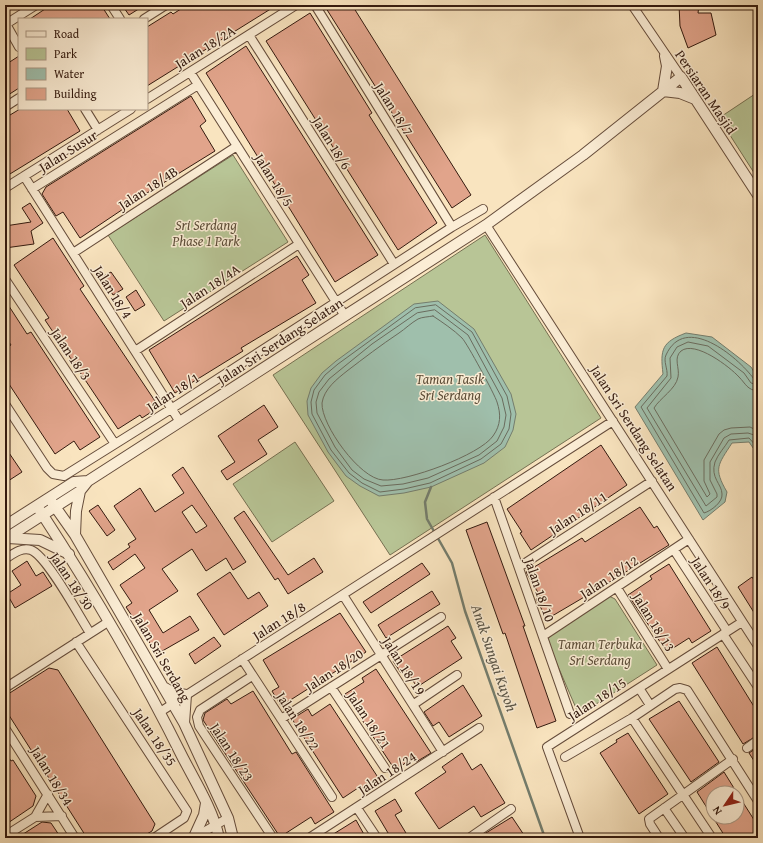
<svg xmlns="http://www.w3.org/2000/svg" width="763" height="843" viewBox="0 0 763 843" font-family="'Gentium Book Plus',serif">
<style>
.green{fill:#b8c596;stroke:#767052}
.water{fill:#9fbfac;stroke:#747d6d}
.lines{fill:none;stroke-linecap:round;stroke-linejoin:round}
.shore{stroke:#6a6c5e;stroke-width:1}
.stream{stroke:#747d6d;stroke-width:2.5}
.building{fill:#e1a48b;stroke:#341a0f;fill-rule:evenodd}
.minor-casing{stroke:#654c3b;stroke-width:10}
.tertiary-casing{stroke:#654c3b;stroke-width:12}
.minor{stroke:#fbedd5;stroke-width:8}
.tertiary{stroke:#fbedd5;stroke-width:10}
.labels{text-anchor:middle;stroke-width:3;stroke-linejoin:round;paint-order:stroke}
.street-label{font-size:14px;fill:#341a0f;stroke:#fbedd5}
.park-label{font-size:14px;font-style:italic;fill:#5c4d38;stroke:#fbedd5}
.water-label{font-size:15px;font-style:italic;fill:#595446;stroke:#fbedd5}
</style>
<rect width="100%" height="100%" fill="#f9e4bf"/>
<filter id="stains"><feTurbulence type="fractalNoise" baseFrequency=".005" numOctaves="4"/><feColorMatrix values="0 0 0 0 .2 0 0 0 0 .09 0 0 0 0 .02 0 0 0 .5 -.17"/></filter>
<radialGradient id="worn" r=".72"><stop offset=".6" stop-color="#630" stop-opacity="0"/><stop offset="1" stop-color="#630" stop-opacity=".3"/></radialGradient>
<path class="green" d="M758,92V179L719,118Z
M233,155L288,242L164,321L108,235Z
M485,235L601,418L390,555L273,375Z
M295,442L334,501L272,542L233,484Z
M609,596L615,599L657,665L579,715L547,641L550,636Z"/>
<path class="water" d="M438,301L474,329L511,394L516,414L513,430L505,447L484,463L431,487L404,493L379,496L360,486L346,476L328,452L308,415L307,401L311,388L322,373L336,361L414,304Z
M686,333L712,337L751,367L758,378V455L749,442L732,443C718,465 713,468 727,492L725,502L703,520L635,407L663,374C660,349 662,342 686,333Z"/>
<g class="lines">
<path class="shore" d="M436,305L472,332L507,396L511,414L509,429L501,444L481,459L430,483L404,489L380,492L362,483L349,473L331,450L312,414L311,402L314,390L325,375L338,364L415,308Z
M435,310L468,335L502,398L506,415L504,427L497,441L479,455L428,478L403,484L381,486L364,479L352,470L335,447L317,413L316,402L319,392L329,379L372,344L417,313Z
M433,316C442,322 454,330 462,338C467,343 495,395 497,402C501,414 501,425 493,436C480,455 406,482 383,480C360,479 321,425 322,403C324,389 337,379 347,371C364,358 381,345 399,333C405,329 411,323 418,319C422,317 428,317 433,316Z
M758,380L754,379C737,356 685,313 666,355C663,361 668,369 667,376L641,407L704,513C711,511 723,502 722,494C722,484 710,478 715,462C718,454 725,447 729,440L749,438L758,448
M758,385L751,383L744,373L708,346L688,342L677,347L670,358L671,378L647,408L706,506L717,497V494L710,480V462L724,438L731,434L748,433L754,435L758,440
M758,391C747,390 746,384 739,377C730,367 695,340 681,351C673,358 680,368 678,377C676,389 660,398 654,408L707,497L710,494L704,481V460L719,434L724,430L731,428L750,427L758,431"/>
<path class="stream" d="M431,487L425,502L427,519L452,563L465,611L545,838"/>
</g>
<path class="building" d="M51,5H101L110,19H30Z
M122,5H145L129,15Z
M187,5H277L147,86V27L171,12L173,14Z
M324,5H352L471,195L452,208Z
M679,5H699L698,13H711L716,35L688,48L680,26Z
M310,13L372,113L369,115L437,223L398,250L266,41Z
M246,46L378,255L335,282L206,73Z
M19,56V88L5,97V65Z
M191,96L206,121L200,126L215,151L147,193L80,238L63,212L56,216L42,194L46,187Z
M20,109H67L80,131L5,177V118Z
M30,203L43,223L31,231L34,244L5,248V226L31,222L22,208Z
M53,238L84,286L80,289L159,407L142,418L140,415L118,429L45,320L49,318L14,265Z
M297,256L309,275L302,280L316,303L241,348L243,351L175,393L149,350Z
M111,272L123,289L113,295L102,277Z
M136,290L145,305L135,311L126,297Z
M5,300L27,334L31,332L100,437L80,450L74,441L55,454L5,378V349L11,345L5,336Z
M264,405L278,427L258,440L267,454L227,480L221,471L235,462L218,436Z
M601,445L627,485L531,550L520,533L522,532L507,509Z
M5,447L22,472L5,483Z
M183,467L246,562L233,570L226,558L206,571L192,549L162,569L178,591L149,610L163,633L190,616L199,630L157,654L126,607L132,603L120,585L145,568L135,554L113,570L108,562L130,547L128,544L136,539L114,506L140,488L155,512L184,493L172,475ZM192,505L207,526L196,533L182,512Z
M98,505L115,530L107,536L89,511Z
M640,507L654,528L657,526L669,545L608,583L547,619L536,599L540,596L526,572L582,538L585,542Z
M244,511L288,575L314,558L323,572L288,594L278,578L275,580L234,518Z
M487,522L525,626H523L556,721L537,728L505,633L503,634L466,530Z
M27,561L36,576L43,572L52,586L15,608L7,594L21,585L12,571Z
M422,563L430,574L371,613L363,602Z
M669,564L711,631L692,643L689,638L667,652L628,595L652,579L650,576Z
M230,572L248,599L259,592L268,606L224,635L197,594Z
M752,577L758,586V619L738,587Z
M432,591L440,604L386,638L378,625Z
M340,613L366,652L281,706L272,691L279,687L263,660Z
M448,626L456,638L451,641L462,658L417,687L406,670L401,673L393,661Z
M214,637L221,646L195,664L189,654Z
M717,647L758,713V735L743,744L692,663Z
M49,668L58,670L155,824L152,831L140,838H87L5,709V696Z
M376,669L431,753L416,762L413,758L395,770L345,694L364,682L362,678Z
M463,685L482,716L449,737L439,722L433,726L424,712Z
M253,691L292,754L296,752L334,812L315,824L311,817L280,837L203,720L205,713L227,699L231,704Z
M679,701L719,762L691,782L649,719Z
M330,704L381,782L365,792L361,786L343,798L292,719L308,709L312,716Z
M628,733L668,794L639,814L600,753L617,742L616,740Z
M758,747V767L749,753Z
M5,752L11,761L13,760L36,796L33,806L5,825Z
M462,753L472,770L481,764L505,803L481,817L474,806L439,829L415,793L446,772L442,767Z
M724,772L737,793H713V817H737V793L758,826V838H726L697,792Z
M395,799L402,811L395,815L409,838H391L375,811Z
M512,817L526,838H479L481,836Z
M356,820L366,838H327Z
M42,822L51,823L61,838H17Z"/>
<g class="lines">
<g class="minor-casing">
<path id="minor" d="M111,5L120,19
M315,5L452,227
M492,5H510
M632,5L681,77
M144,19L166,5
M249,35L394,264
M19,47L6,24L36,5
M190,72L345,316
M147,99L296,5
M5,107L19,98
M85,109L98,130
M24,176L180,422
M5,188L131,109
M32,189L198,85
M486,225L758,646
M73,253L237,146
M5,279L115,444
M135,351L299,244
M5,404L47,468L53,474L64,476L171,409L452,227L483,209
M494,497L570,714
M674,550L727,631
M5,559C13,554 21,547 31,550C47,556 79,616 90,633
M519,567L652,481
M617,588L668,669
M343,595L443,752
M723,634L758,687
M543,636L689,539
M76,642L187,811L184,818L154,838
M242,659L332,797
M252,676L200,710L197,717L199,726L273,838
M331,687L385,768
M5,688L108,622
M639,688L650,705
M414,704L457,675
M160,712L613,421
M632,718L712,838
M281,719L441,617
M5,728L75,838
M747,748L758,740
M565,757L632,718L675,689L680,688L687,690L758,801
M357,808L377,838
M664,808L684,837
M35,817L62,816
M5,836L35,817L48,794
M193,838L228,818
M309,838L479,728
M469,838L511,809
M580,838L547,747L742,622
M659,838L650,824L649,819L733,759"/>
</g>
<g class="tertiary-casing">
<path id="tertiary" d="M663,91L667,66L665,56
M663,91L680,93L695,99
M49,498L75,535L184,723L228,818L233,838
M37,506C90,587 140,671 183,758C196,783 213,810 219,838
M5,526L74,482L88,481
M75,535L76,511L80,491
M8,538L40,540L69,554
M5,539L80,491L88,481L486,225L583,155L681,77L758,195
M163,687L174,693L186,695L184,723
M196,838L194,837L204,815L206,803"/>
</g>
<use href="#minor" class="minor"/>
<use href="#tertiary" class="tertiary"/>
</g>
<g class="labels">
<g class="street-label">
<text transform="translate(205 47) rotate(-32)" y="5">Jalan 18/2A</text>
<text transform="translate(706 92) rotate(56)" y="5">Persiaran Masjid</text>
<text transform="translate(394 109) rotate(58)" y="5">Jalan 18/7</text>
<text transform="translate(332 143) rotate(58)" y="5">Jalan 18/6</text>
<text transform="translate(68 151) rotate(-32)" y="5">Jalan Susur</text>
<text transform="translate(274 180) rotate(58)" y="5">Jalan 18/5</text>
<text transform="translate(148 188) rotate(-33)" y="5">Jalan 18/4B</text>
<text transform="translate(210 286) rotate(-33)" y="5">Jalan 18/4A</text>
<text transform="translate(113 292) rotate(58)" y="5">Jalan 18/4</text>
<text transform="translate(280 341) rotate(-33)" y="5">Jalan Sri Serdang Selatan</text>
<text transform="translate(71 354) rotate(56)" y="5">Jalan 18/3</text>
<text transform="translate(173 392) rotate(-33)" y="5">Jalan 18/1</text>
<text transform="translate(634 428) rotate(57)" y="5">Jalan Sri Serdang Selatan</text>
<text transform="translate(578 513) rotate(-33)" y="5">Jalan 18/11</text>
<text transform="translate(609 577) rotate(-33)" y="5">Jalan 18/12</text>
<text transform="translate(72 581) rotate(56)" y="5">Jalan 18/30</text>
<text transform="translate(711 583) rotate(57)" y="5">Jalan 18/9</text>
<text transform="translate(540 590) rotate(71)" y="5">Jalan 18/10</text>
<text transform="translate(279 621) rotate(-32)" y="5">Jalan 18/8</text>
<text transform="translate(654 622) rotate(58)" y="5">Jalan 18/13</text>
<text transform="translate(162 657) rotate(60)" y="5">Jalan Sri Serdang</text>
<text transform="translate(404 666) rotate(57)" y="5">Jalan 18/19</text>
<text transform="translate(334 670) rotate(-33)" y="5">Jalan 18/20</text>
<text transform="translate(597 699) rotate(-33)" y="5">Jalan 18/15</text>
<text transform="translate(369 720) rotate(56)" y="5">Jalan 18/21</text>
<text transform="translate(298 721) rotate(57)" y="5">Jalan 18/22</text>
<text transform="translate(155 737) rotate(56)" y="5">Jalan 18/35</text>
<text transform="translate(232 752) rotate(57)" y="5">Jalan 18/23</text>
<text transform="translate(387 773) rotate(-33)" y="5">Jalan 18/24</text>
<text transform="translate(52 776) rotate(58)" y="5">Jalan 18/34</text>
</g>
<g class="park-label">
<text x="206" y="230">Sri Serdang<tspan x="206" dy="16">Phase 1 Park</tspan></text>
<text x="450" y="384">Taman Tasik<tspan x="450" dy="16">Sri Serdang</tspan></text>
<text x="600" y="649">Taman Terbuka<tspan x="600" dy="16">Sri Serdang</tspan></text>
</g>
<g class="water-label">
<text transform="translate(494 658) rotate(71)" y="5">Anak Sungai Kuyoh</text>
</g>
</g>
<rect width="763" height="843" fill="none" stroke="#f9e4bf" stroke-width="20"/>
<rect x="6" y="6" width="751" height="831" fill="none" stroke="#341a0f" stroke-width="2"/>
<rect x="10" y="10" width="743" height="823" fill="none" stroke="#341a0f"/>
<rect x="18" y="18" width="130" height="92" fill="#fbedd5" stroke="#ab9986"/>
<rect x="26" y="31" width="20" height="6" fill="#fbedd5" stroke="#ab9986"/>
<text x="54" y="38" font-size="12" fill="#341a0f">Road</text>
<rect x="26" y="48" width="20" height="12" fill="#b8c596" stroke="#ab9986"/>
<text x="54" y="58" font-size="12" fill="#341a0f">Park</text>
<rect x="26" y="68" width="20" height="12" fill="#9fbfac" stroke="#ab9986"/>
<text x="54" y="78" font-size="12" fill="#341a0f">Water</text>
<rect x="26" y="88" width="20" height="12" fill="#e1a48b" stroke="#ab9986"/>
<text x="54" y="98" font-size="12" fill="#341a0f">Building</text>
<g transform="translate(725 805) rotate(235)"><circle r="19" fill="#fbedd5" stroke="#ab9986"/>
<path d="M0-3L7 15L0 10L-7 15Z" fill="#8f2418"/>
<text y="-6" font-size="11" font-weight="bold" text-anchor="middle" fill="#341a0f">N</text>
</g>
<rect width="100%" height="100%" filter="url(#stains)"/>
<rect width="100%" height="100%" fill="url(#worn)"/>
</svg>
